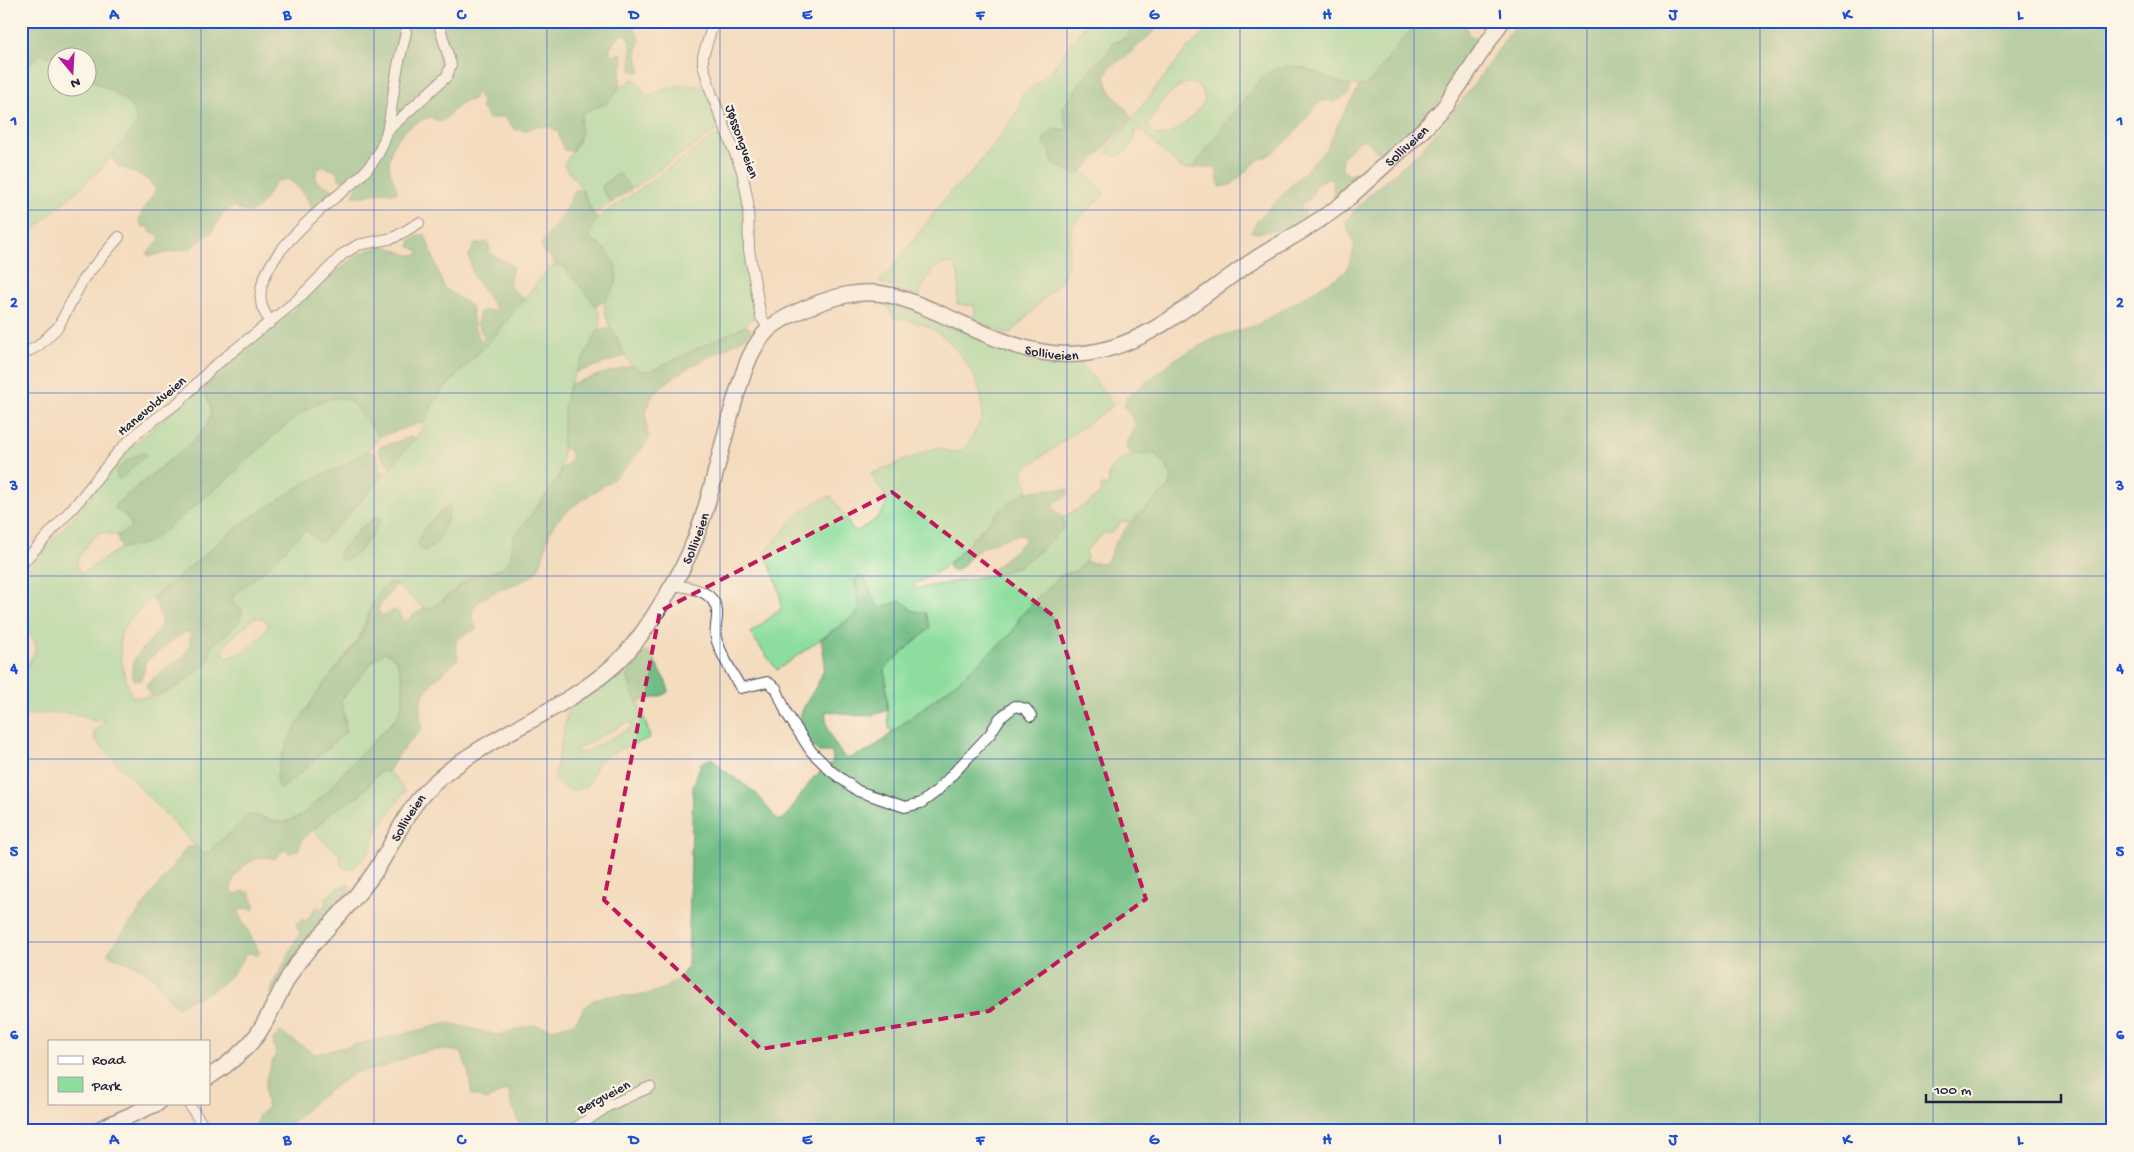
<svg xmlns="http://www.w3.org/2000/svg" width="2134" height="1152" viewBox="0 0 2134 1152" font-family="'Gochi Hand',sans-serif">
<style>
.green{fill:#8dde9e;stroke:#58806c;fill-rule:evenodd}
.forest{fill:#72bd85;stroke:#4a7060}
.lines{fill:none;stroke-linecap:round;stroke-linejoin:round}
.street-casing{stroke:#423e4f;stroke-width:12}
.secondary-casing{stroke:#423e4f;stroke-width:18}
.street{stroke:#fff;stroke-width:10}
.secondary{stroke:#fff;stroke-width:15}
.marked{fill:none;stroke:#c2185b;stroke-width:4;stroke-dasharray:10 6;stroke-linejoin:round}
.grid{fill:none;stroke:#1d4ed8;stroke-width:1;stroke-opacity:0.55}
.labels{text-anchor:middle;stroke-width:4.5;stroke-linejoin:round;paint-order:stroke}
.street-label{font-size:14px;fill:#22223b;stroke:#fcf5e5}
.neatline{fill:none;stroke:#1d4ed8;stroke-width:2}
.grid-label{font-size:16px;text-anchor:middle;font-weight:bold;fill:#1d4ed8}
</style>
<rect width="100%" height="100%" fill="#fcf5e5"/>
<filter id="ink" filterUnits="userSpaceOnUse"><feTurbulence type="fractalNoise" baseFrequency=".02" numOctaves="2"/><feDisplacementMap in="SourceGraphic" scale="10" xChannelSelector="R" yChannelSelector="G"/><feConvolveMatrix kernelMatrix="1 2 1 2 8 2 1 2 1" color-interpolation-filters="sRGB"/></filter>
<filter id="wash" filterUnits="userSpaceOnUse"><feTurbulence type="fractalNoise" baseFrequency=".0096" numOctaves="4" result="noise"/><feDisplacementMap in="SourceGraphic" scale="20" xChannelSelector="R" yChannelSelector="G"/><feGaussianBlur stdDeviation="1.12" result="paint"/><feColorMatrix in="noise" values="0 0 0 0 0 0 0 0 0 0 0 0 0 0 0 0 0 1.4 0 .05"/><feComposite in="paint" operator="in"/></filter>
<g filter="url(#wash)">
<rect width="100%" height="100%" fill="#f4dcbf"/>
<path class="green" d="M1089,21H1138L1133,23C1129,35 1125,39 1113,43L1107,54L1100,60L1063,108L1064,119L1068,127L1065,131L1061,132L1051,150L1053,164L1076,174L1082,172L1091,178L1105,194L1074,223L1071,230L1067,264L1063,279L1009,335L974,320L975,306L957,304C958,289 963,274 951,263C931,263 926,281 919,297L879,282L889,272L950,192L968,177L996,142L1020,107L1021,96L1050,73L1071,43Z
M1217,21H1421L1405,36L1372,80C1353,95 1324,76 1304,68L1193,168L1185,169L1179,166L1140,129L1135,132C1133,145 1129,151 1117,156L1108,153L1107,150L1186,50ZM1186,83C1197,83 1206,89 1204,102C1194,116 1160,155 1148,124C1159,107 1167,90 1186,83Z
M40,55L51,56L57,60L58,88H88V78C105,88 132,98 137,119C133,146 66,199 45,219C37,227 29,236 21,245V75L30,63Z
M633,79L640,85L646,97C670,88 680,80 707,89L721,127L631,189L618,173L603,185L604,193L611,203L593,214L582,189L564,165L579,140L582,115L586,111L607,103L619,88Z
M723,132L740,181L756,310L754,318L745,326L655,369C648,371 643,373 636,369C625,361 602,317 605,303C607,293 620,287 616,272C615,264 611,257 606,251C603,247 598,245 594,242C585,234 594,222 601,216L718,134Z
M556,265H562C574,279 600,304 601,322C601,331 575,371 570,384C559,415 568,449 558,479L514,537L510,560L506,565L501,569L477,575L468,579L431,609L424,608L395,583L381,589L372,604L359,638L323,685L304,714L288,743L276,779L346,723L341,700L374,660L385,652C406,661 404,692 402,711L327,792L300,816L284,823L254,815L248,816L209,852L203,854L95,740L94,732L103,725L105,719C93,724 90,718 78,715C61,710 39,715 21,715V674L34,655L36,648L35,642L21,622V577L88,500L118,459L199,388C218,406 212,419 198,437L116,504L115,508C122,513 131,518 131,528C116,538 117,535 101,532L91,540L77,560L78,569L82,573L121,548L132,545C161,525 192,507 220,485C245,466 311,388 345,398C354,401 370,424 376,432L378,437C373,455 302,487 283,498C267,507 250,517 235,529C221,540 208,553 195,564C177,579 126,614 121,635C117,647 126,688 133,697C164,701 193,679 211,657L209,650L239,621L236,606L232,600L233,595L265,570L304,531H307L319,542L346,518L416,438L422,429L431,406L440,393L495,336L548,269ZM376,517H379L380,521L359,551L339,553L361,528ZM255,617L265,619L269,625C261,639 243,654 227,658L223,652L227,643Z
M886,302L1079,360L1114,405L1021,471L1028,487L1026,492C1015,499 1004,506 994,516C968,542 951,570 915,583L914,589L998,574L1020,566L1064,525L1063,517L1087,504L1102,492L1100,487L1103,485L1106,486L1109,484C1109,480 1108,475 1110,471C1116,457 1141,452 1154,453L1166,466L1172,477L1169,487L1131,522L1122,521L1111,533H1104L1086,550L1087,558L1085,562L1076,571L1062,575L1041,594L1020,617L1012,633L1003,642L963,677L892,732L889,728L885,668C897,651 918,643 930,627L926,613L913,611L900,601L881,608L876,604L864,577L855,581L860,609L856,614L777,670L750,633L781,609C783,590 770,569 765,552C789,527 795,509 831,496L855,532C870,524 884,517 887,499L871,474L937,447C954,454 961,456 971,439C975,431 981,423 982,414C986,385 957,343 933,329C921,322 906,320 893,317Z
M619,675C624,675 626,677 629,681C633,687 649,731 650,738C634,744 613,750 600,761C588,771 599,789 570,790L556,782L554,779L568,710L612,678ZM627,722L632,724L631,728L587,751L577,754V749Z
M383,770L393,775L405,791L376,832L369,852L358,864L350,869H345L342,867L339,854L316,834L314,830L334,810L368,787L373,778Z"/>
<path class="forest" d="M21,21H633V25L640,40C634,51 638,60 641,71L637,72L631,70V46L629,39L625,34H621L610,47V53L612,56L621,53L623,55L619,88L607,103L586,111L582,115L580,121L581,134L572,151L564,150L558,132L551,127L537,126L524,131L514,129L504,117L489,119L481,107L482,100L476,92L473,99L460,104L444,120L439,122L430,117C407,124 385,144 390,170C392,178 396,184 397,193L380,192L365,196H353L358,184L339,179V173L324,166L316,171V181L334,190L331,197L315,209H310C310,196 297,186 288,179L277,181C264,197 257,225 234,206L223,213L212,232L191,248L149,256L147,253L160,239L159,235L150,231L149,227H143L139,222L141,214L156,189C146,175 132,172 117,166L112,156L136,125C140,101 105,88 88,78V58H58L57,60L51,56L40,55L30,63L21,75Z
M1138,21H1165L1127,56L1111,66L1105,75C1109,100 1124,100 1131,119L1082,172L1076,174L1053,164L1050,150L1043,143L1045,137L1055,129L1065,131L1068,127L1064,119L1063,108L1088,71L1107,54L1113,43L1124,39L1129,35C1128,28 1132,23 1138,21Z
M1421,21H1462L1465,24L1468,34L1481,42V47L1411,137L1394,150L1384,152L1375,150L1366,139L1357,142L1342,158V168L1349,175L1358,173L1360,177L1348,192L1339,198L1333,197V185L1331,177L1318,184L1308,200L1300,206L1308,220L1302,225L1258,233L1251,232L1257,221L1328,147L1341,118L1359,87L1365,86L1372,80L1405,36Z
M1518,21H2113V1131H530L519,1123L512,1109L508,1089L487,1100L472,1095L468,1070L461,1052C423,1045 409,1059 376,1069C368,1071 359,1070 353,1074C328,1090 305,1108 286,1131H260L255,1128L259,1115L268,1107C261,1087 267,1072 276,1054L273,1040L280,1032L315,1054L449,1023L497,1035L534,1025L554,1029L574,1023C582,1015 583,1005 594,1000C606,994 616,996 629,996C652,996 678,986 688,965L693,787L701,763L712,758L721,768L756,793L778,821L785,818L813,778L833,762L832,752H819C781,719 809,707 822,674C827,663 823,652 821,640L856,614L860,609L855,581L858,576L864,577L876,604L881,608L900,601L903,602L913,611L926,613L930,628L885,668L887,710C863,721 850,713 826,711C824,729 835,746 846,759L869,751L963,677L1012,633L1020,617L1041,594L1062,575L1076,571L1085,562L1104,563L1109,558L1115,543L1131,522L1169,487L1172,477L1166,466L1154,453L1135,455L1126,449L1127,443L1135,428L1134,421L1124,406L1127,397L1175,359L1217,337L1257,325L1346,272L1355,246L1345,223C1365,193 1396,175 1421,149C1459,109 1487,66 1518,21Z
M1287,66L1304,68L1351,87L1349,94L1332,103L1328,100L1321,101L1289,139L1271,154L1258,160L1231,185L1220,187C1217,180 1219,174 1215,168H1193L1220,130L1263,76L1276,69Z
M619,173L631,189L611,203L602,188L603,185Z
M582,189L591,212L598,218L593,225L590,237C594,243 600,245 605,250C624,269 618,295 596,306L563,266L556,265L550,256L543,251L541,243C557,227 565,209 575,190Z
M425,234L444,288L471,306L475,329L481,341L485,338L477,324L480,312L487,310L495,312L496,309L473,276L469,255L475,244L488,242L491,254L513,266L509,286L524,299C514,312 504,326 493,338C471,362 435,390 426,421L378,437L376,432C369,424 354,401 345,399C313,388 254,457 232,475C206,498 179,519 152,540L145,544L121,548L117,536L131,528C131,518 122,512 114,508L116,504L198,437C211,420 216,412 204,393L208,376L279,323L323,282L359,254L383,245L408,255H419L418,250L409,247L411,239Z
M745,326L750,328L751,332L748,336C723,352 657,377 648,405C644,416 647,428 649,439C638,454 628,467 613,479C595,493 571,504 556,522C543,537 547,561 534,574C520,587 474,592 472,614C472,620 475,624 476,629L457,639L455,644L458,658C446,673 423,684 420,706C419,714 423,722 422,730C408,742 397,755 389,771L379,772L359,796L334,810L302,840L299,849L290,854L286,850L282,851L275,859C256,852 232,869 231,891L236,894L245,891L250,893L255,908L252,910L247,908L240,910L238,913L260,953L257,956L251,953L246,954C235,973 223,986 203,995C194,999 185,1000 178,1007C167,1000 164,990 156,980C144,967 122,961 107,954L186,848L196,846L203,854H206L248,816C261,814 273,825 286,822C312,816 332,784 349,766C364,750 380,735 396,719C407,703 404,676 396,659L385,652L374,660L341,700L346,729L345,733L282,789L278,788C270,762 307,707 323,685C334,670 348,656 358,640C371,620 367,602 388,583L397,584L378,608L379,613L384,616L393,610L398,611L403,622L424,608L431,609L436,606L468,579L477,575L501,569L506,565L510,560L514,537L558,479L562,468L567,465L571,458L570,451L562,447L564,406L570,384L632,365L644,372L655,369Z
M612,328L625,356L575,373L598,331Z
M411,437L416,438L391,467L385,462L378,450L380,447Z
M367,451L376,454L384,475L324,540L319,542L307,531H304L265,570L233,595L232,600L236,606L242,609C243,628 217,637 209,650L211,657C196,675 175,690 153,697L146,687C149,683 152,678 157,675C174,662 193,658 190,631L181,634L145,662L144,672L140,681L134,679C122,654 165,639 161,617C160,611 155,604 153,598L236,528L303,484L346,464Z
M144,452L146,455L120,479L117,478L116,471L129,459Z
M1047,489H1068V495L1056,502L1052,507C1059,514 1065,517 1064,528C1041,550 1028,564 998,574L992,570L1025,541L1024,536C1017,534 1011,536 1004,539C981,546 974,552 959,570L951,571L948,565L1007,504L1026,492Z
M449,505C450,519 440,544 426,551L421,550L418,545C419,530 438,513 449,505Z
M376,517H380V521C372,534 359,560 341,560L339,557V553L361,528Z
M648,650L666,682L669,691C660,699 648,697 637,703C633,693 622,670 631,662C635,657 642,654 648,650Z
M348,884L351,888L348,896L271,994L273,984L300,933L296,924L302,920L307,921L315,908H322L326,903V897L337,888Z"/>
</g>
<g filter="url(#ink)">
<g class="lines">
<g class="street-casing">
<path id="street" d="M714,21L703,56V65L712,95L742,171L748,202L749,250L761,317L769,329
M388,130L447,76L451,65L438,21
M270,323C268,317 263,311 262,306C252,273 296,232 318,212C339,192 363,180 378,154C391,131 391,103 396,77C398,62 403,47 406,32
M21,355L38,346L58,327L84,278L119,237
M21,565L78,502L117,453L139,431L179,402L212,368L296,301L343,254L358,245L393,238L419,223
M673,585C689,587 714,590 717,611C718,620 714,629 716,638C719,650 734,677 741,688L767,682L776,688L787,714L811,751L831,771L858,791L905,807L921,803L936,792L990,734L1000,718L1015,706L1026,709L1031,716
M188,1103L207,1131
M571,1131L608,1106L650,1087"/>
</g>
<g class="secondary-casing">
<g id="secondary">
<path id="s1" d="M209,1077C226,1066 244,1052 257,1035C272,1013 281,987 296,965C320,933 351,906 374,873C394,844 405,810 431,786C484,736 558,715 612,667C638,645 656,612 674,583C708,527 717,456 737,393C744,371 751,346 769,329C780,319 796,312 811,306C836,296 861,289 889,295C905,298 919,305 934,311C980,331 1027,358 1079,354C1147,349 1199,296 1254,260C1283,241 1314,226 1342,204L1425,128L1446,105L1502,21"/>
<path d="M95,1131L158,1103"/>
</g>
</g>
<use href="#street" class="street"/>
<use href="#secondary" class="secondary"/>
</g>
</g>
<path d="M0 0H2134V1152H0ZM892,492L1055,617L1146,899L989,1011L761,1049L604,900L660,611Z" fill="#f4dcbf" fill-opacity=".55" fill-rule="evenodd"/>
<path class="marked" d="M892,492L1055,617L1146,899L989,1011L761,1049L604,900L660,611Z"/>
<path class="grid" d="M201,21V1041M374,21V1131M547,21V1131M720,21V1131M894,21V1131M1067,21V1131M1240,21V1131M1414,21V1131M1587,21V1131M1760,21V1131M1933,21V1131M21,210H2113M21,393H2113M21,576H2113M21,759H2113M21,942H2113M201,1103V1131"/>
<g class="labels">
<g class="street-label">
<text transform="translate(743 141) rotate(71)" y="5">Jøssongveien</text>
<text dy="5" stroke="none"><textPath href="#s1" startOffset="1686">Solliveien</textPath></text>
<text dy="5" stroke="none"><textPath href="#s1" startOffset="1266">Solliveien</textPath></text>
<text transform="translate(151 405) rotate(-40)" y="5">Hanevoldveien</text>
<text dy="5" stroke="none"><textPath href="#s1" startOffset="741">Solliveien</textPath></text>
<text dy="5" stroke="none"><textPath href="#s1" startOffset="330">Solliveien</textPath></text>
<text transform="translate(603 1096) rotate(-28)" y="5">Bergveien</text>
</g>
</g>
<rect width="2134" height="1152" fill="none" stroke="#fcf5e5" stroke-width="55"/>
<rect x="48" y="1040" width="162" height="65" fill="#fcf5e5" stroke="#a5a1a1"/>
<rect x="58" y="1056" width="25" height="8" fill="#ffffff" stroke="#a5a1a1"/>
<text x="92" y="1064" font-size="15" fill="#22223b">Road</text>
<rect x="58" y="1077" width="25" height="15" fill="#8dde9e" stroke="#a5a1a1"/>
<text x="92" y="1090" font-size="15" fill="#22223b">Park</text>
<g transform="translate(72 72) rotate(162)"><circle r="24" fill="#fcf5e5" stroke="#a5a1a1"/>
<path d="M0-4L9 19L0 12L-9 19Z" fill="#b5179e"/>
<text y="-8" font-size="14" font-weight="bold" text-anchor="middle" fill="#22223b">N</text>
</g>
<path d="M1926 1094v8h135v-8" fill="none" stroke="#22223b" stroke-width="2.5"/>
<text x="1934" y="1094" font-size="15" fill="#22223b" stroke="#fcf5e5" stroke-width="4" paint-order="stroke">100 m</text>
<rect x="28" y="28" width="2078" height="1096" class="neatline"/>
<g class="grid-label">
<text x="114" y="19">A</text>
<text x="287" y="19">B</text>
<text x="461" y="19">C</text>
<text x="634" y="19">D</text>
<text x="807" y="19">E</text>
<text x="980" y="19">F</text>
<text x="1154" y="19">G</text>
<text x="1327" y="19">H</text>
<text x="1500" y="19">I</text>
<text x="1673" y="19">J</text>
<text x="1847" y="19">K</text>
<text x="2020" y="19">L</text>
<text x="14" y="125">1</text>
<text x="2120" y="125">1</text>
<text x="14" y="307">2</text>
<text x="2120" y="307">2</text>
<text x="14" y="490">3</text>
<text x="2120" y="490">3</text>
<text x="14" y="673">4</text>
<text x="2120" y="673">4</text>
<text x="14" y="856">5</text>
<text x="2120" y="856">5</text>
<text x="14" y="1039">6</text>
<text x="2120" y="1039">6</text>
<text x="114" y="1144">A</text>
<text x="287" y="1144">B</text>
<text x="461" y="1144">C</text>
<text x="634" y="1144">D</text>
<text x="807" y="1144">E</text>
<text x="980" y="1144">F</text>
<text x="1154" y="1144">G</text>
<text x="1327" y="1144">H</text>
<text x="1500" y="1144">I</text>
<text x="1673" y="1144">J</text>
<text x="1847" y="1144">K</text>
<text x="2020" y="1144">L</text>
</g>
</svg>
